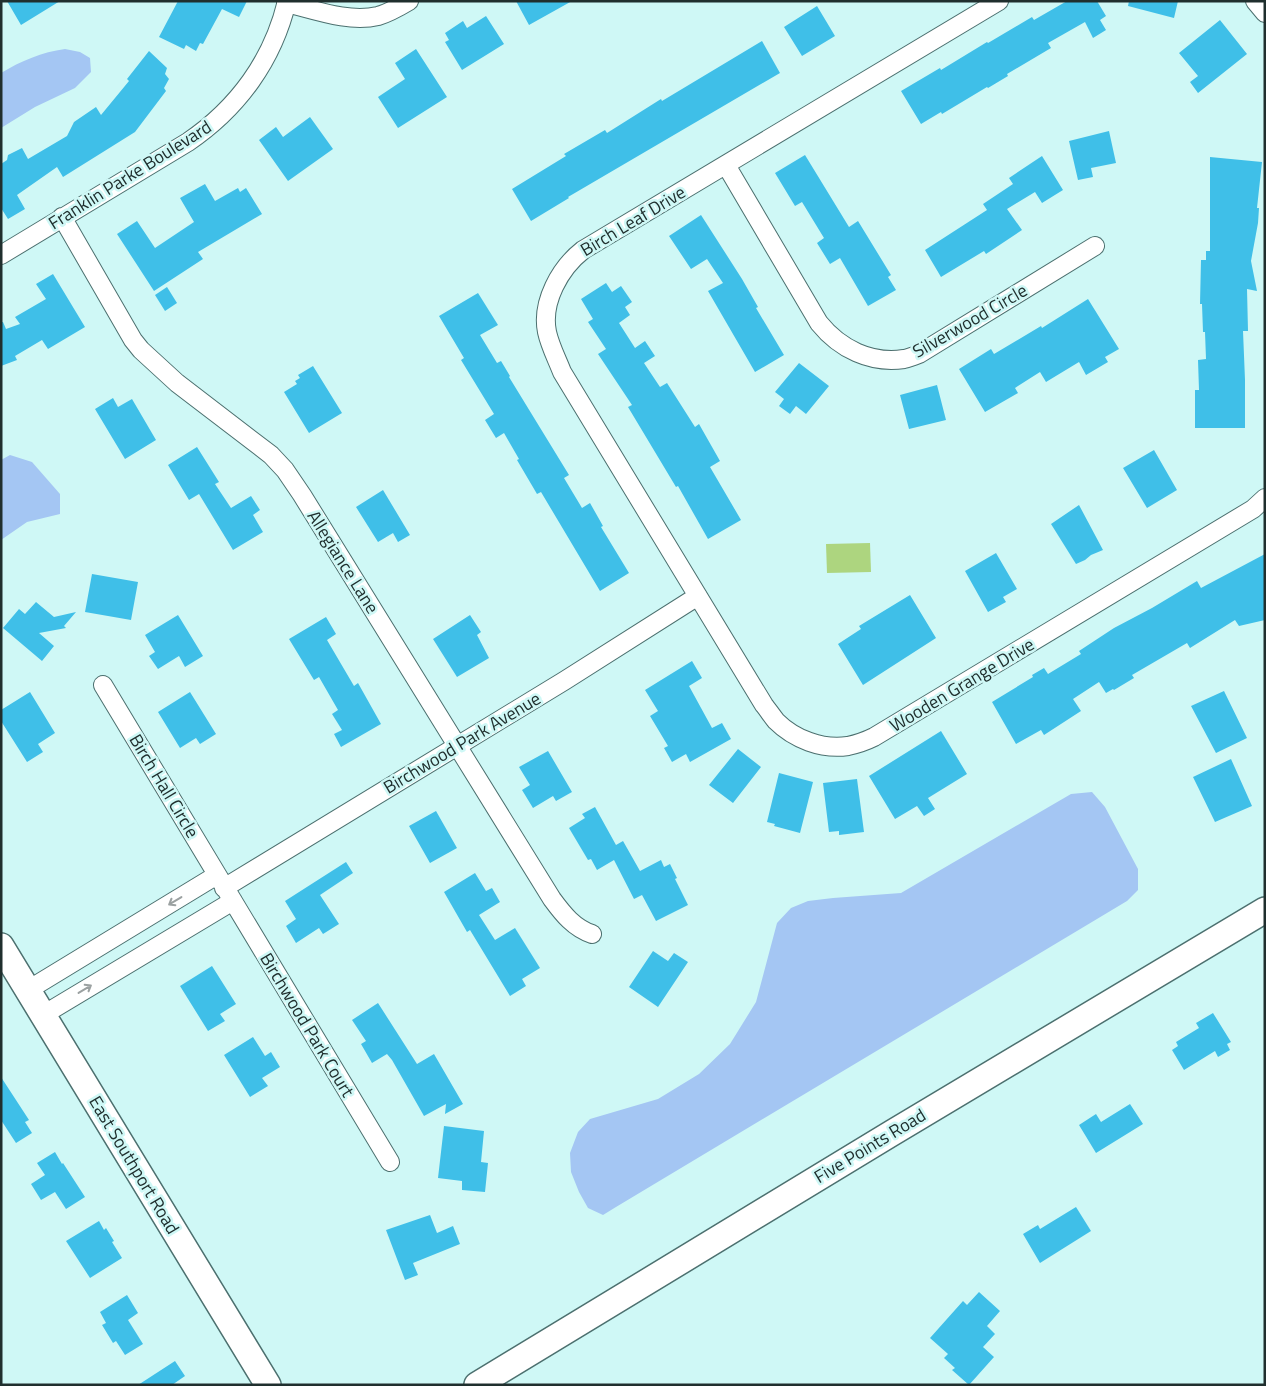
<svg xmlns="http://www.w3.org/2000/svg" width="1266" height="1386" viewBox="0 0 1266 1386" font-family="'Titillium Web',sans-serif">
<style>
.green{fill:#add57f}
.water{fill:#a4c6f3}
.building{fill:#3fbfe8}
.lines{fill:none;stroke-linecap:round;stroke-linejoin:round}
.street-casing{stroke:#4c706f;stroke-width:20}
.secondary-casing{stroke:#4c706f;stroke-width:28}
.street{stroke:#fff;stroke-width:18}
.secondary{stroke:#fff;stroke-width:25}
.oneway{stroke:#9ba1a1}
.labels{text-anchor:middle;stroke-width:5;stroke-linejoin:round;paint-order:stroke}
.street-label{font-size:18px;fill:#202f2e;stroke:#cff8f6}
</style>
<rect width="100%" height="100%" fill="#cff8f6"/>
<path class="green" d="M870,543L871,572L827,573L826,544Z"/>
<path class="water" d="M65,49L80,52L90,58L91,72L75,88L35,107L1,128V73C21,61 42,52 65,49Z
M10,455L32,462L60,494V514L27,522L1,540V460Z
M1092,792L1105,807L1138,869V890L1127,901L616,1207L603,1215L588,1208L579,1192L571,1172L570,1153L578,1132L590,1119L658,1099L699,1074L730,1044L756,1002L777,923L791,908L808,901L833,898L901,893L1071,794Z"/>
<path class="building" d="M7,1H60L21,25Z
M178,1H247L239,17L222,9L203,44L200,43L196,51L186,45L184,49L159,37Z
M516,1H572L529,25Z
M1067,1H1097L1106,16L1100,20L1106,30L1093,38L1085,22L1048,43L1051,48L1007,74L1008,76L988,88L987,87L942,114L941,112L921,124L901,91L940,68L941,70L987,42L988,43L1032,17L1034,20Z
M1129,1H1178L1174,18L1128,6Z
M817,6L835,36L802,56L784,27Z
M486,16L504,44L462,70L445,42L449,40L445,33L463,21L467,28Z
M1220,20L1247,54L1198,93L1190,82L1198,76L1179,53Z
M762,41L780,73L568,197L569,198L531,221L512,189L566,156L564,154L605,130L607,133L661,99L662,101Z
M416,49L447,97L398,128L378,97L405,79L395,63Z
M149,51L167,68L165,74L169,79L164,88L166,91L135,132L63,177L57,167L17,195L25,209L8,219L1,208V164L7,160L8,155L22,148L28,159L67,136L74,122L96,107L101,115L129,81L127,79Z
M310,117L333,149L288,181L259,140L276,127L283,137Z
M1109,131L1116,163L1091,168L1093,177L1078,180L1069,141Z
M805,155L849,227L858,221L891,275L888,277L896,290L868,306L840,258L830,264L817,243L824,238L802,202L795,206L775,173Z
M1042,156L1063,190L1042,203L1035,192L1007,209L1022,230L986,254L984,251L941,277L925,250L987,210L983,204L1013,184L1009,178Z
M1210,157L1262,162L1257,208H1259L1258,223L1251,261L1257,291L1247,289L1248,331H1243L1245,380V428H1195V390H1199L1198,360L1206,359L1205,332H1203L1202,304H1200L1201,260H1206V251H1210Z
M205,184L215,201L238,188L240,192L246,188L262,214L198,252L203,259L154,291L117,234L137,221L155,248L194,222L180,198Z
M701,215L742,279L758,307L756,308L784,355L755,372L708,291L723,283L707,259L691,269L669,236Z
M53,274L85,327L48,349L42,340L15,356L17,360L1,366V322H3L6,329L20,324L15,317L46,299L36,284Z
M606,283L612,292L621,286L632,302L625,307L630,315L619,323L635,348L645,341L655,356L644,363L660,387L667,383L695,427L699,424L720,461L710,467L741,520L708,539L678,486L676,487L628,407L632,405L598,354L606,349L588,322L593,319L581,299Z
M167,287L177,303L165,311L155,295Z
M478,293L498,325L480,335L497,363L501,361L510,376L509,377L569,475L564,478L582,508L590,503L603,526L601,527L629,573L600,591L541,492L537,494L517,460L519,459L504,433L496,438L485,420L494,414L461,360L464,358L439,316Z
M1088,299L1119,349L1105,357L1108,362L1086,375L1079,362L1046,382L1040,372L1015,388L1018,393L985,412L959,369L991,349L994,354L1041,326L1042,328Z
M799,363L829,386L806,414L796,406L790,414L779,406L784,399L775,392Z
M313,366L342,413L309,433L284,392L297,384L295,381L300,378L298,375Z
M937,385L946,420L909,429L900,395Z
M113,398L118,407L132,399L156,440L125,459L95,409Z
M197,447L219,482L215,484L231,508L251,496L260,510L253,515L263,532L233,550L199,494L189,500L168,465Z
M1154,450L1177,490L1147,508L1123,468Z
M383,490L410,535L398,542L393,533L378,542L356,507Z
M1079,505L1103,550L1091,555L1085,560L1076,564L1051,524Z
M996,553L1017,589L1003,597L1006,602L988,612L965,571Z
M1265,554V620L1239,626L1235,620L1190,648L1187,643L1132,675L1134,678L1114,690L1113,689L1106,693L1099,682L1073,699L1081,711L1044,735L1041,730L1016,744L992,702L1033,677L1032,675L1044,668L1048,674L1081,654L1079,651L1114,628L1152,608L1197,581L1201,588Z
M92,574L138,582L131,620L85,612Z
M910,595L936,638L863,685L838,644L861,629L859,626Z
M36,602L54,617L76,612L64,626L66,628L39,633L54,646L42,661L3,628L19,609L25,614Z
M178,615L203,656L185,667L179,656L158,669L149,656L155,652L145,635Z
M470,615L481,632L477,635L489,658L457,677L433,639Z
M326,617L336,634L327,640L354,686L358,683L381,724L341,747L334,734L342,730L332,714L338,710L319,677L314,680L289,639Z
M692,661L702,678L689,686L712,728L722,723L731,739L690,762L686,754L672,762L664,748L668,746L650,716L658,711L645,690Z
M1224,691L1247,738L1216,753L1191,706Z
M30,692L55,733L38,744L43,752L27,762L1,721V710Z
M190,692L216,734L200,744L196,738L180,748L158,712Z
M941,731L967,774L928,798L935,809L924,816L917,806L895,819L869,776Z
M738,749L761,767L733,803L709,785Z
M548,751L572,792L556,801L553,796L533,808L522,790L530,785L519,767Z
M1231,759L1252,806L1215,822L1193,777Z
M779,773L813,782L800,833L774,826L775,824L767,822Z
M857,779L864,832L839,835V831L829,832L823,783Z
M595,807L616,845L623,841L640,871L661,860L664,867L670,864L677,878L675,879L688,905L656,921L642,895L634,899L614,860L597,870L591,859L588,860L569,828L585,818L582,814Z
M436,811L457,848L430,863L409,826Z
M346,862L353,873L320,895L339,924L323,934L319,928L296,943L286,926L296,919L285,901Z
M475,873L486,891L492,888L500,902L479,915L495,940L515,928L540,968L522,979L526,986L510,996L470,930L467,932L444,892Z
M653,951L668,961L674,953L688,962L658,1007L629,987Z
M212,966L236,1004L220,1014L225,1021L208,1031L180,986Z
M378,1003L417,1064L434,1054L463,1104L445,1114L446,1104L424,1116L392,1060L387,1054L372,1063L361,1044L366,1041L352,1020Z
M1213,1013L1231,1042L1227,1044L1230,1050L1218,1057L1215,1051L1184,1070L1172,1050L1178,1046L1176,1042L1199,1028L1196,1023Z
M253,1037L265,1056L271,1052L280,1067L262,1078L268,1086L250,1097L224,1055Z
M1,1077L29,1120L25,1122L32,1133L16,1143L1,1120Z
M1130,1104L1143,1124L1096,1153L1079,1125L1096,1114L1101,1122Z
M444,1126L484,1131L481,1162L488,1163L485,1192L462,1190V1181L438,1178Z
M55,1152L62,1164L63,1163L85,1197L66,1209L55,1192L41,1200L31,1184L45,1175L37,1163Z
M1076,1207L1091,1231L1040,1263L1023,1234L1038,1225L1040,1229Z
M430,1215L437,1233L453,1226L460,1244L413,1263L418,1275L405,1280L386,1230Z
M99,1221L104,1230L106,1228L114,1241L112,1242L122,1258L90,1278L66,1241Z
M979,1292L1000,1311L987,1326L995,1334L983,1347L994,1357L969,1385L952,1370L955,1368L944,1358L948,1354L930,1338L963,1301L967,1305Z
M127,1295L138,1313L128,1320L143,1344L125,1355L116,1341L113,1343L102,1325L106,1323L100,1312Z
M175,1361L185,1376L172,1385H138Z"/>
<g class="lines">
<g class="street-casing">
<path id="street" d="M999,1L583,250C560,268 541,302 547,332C550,346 557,359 562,372L764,705C768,710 772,716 776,721C794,739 822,750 848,746C857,744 866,741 874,737L1253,509L1265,498
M1255,1L1265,13
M286,3C315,10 349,23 378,16C389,13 399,7 409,1
M726,165L819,323C840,349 871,364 904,359C909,358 914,356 919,354L1095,246
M62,217L133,340L141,350L177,383L271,455L285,470L302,495L552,899C563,914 574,928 592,934
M1,255L188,142C238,108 273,60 287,1
M103,685L390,1162
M224,888L564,681L698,596
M28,990L217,875
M43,1015L233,901"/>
</g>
<g class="secondary-casing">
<path id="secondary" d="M1,946L268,1385
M477,1385L892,1133L1265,910"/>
</g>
<use href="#street" class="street"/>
<use href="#secondary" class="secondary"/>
</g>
<defs><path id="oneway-shaft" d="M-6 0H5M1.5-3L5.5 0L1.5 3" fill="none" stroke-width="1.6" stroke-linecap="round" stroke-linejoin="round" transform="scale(1.25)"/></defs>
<g class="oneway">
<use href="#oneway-shaft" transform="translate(175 901) rotate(149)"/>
<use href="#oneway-shaft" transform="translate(85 989) rotate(-31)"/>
</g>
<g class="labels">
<g class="street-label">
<text transform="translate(130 175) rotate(-32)" y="6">Franklin Parke Boulevard</text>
<text transform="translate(633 221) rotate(-31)" y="6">Birch Leaf Drive</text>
<text transform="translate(970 321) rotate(-30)" y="6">Silverwood Circle</text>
<text transform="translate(343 562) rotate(58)" y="6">Allegiance Lane</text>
<text transform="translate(962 685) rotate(-31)" y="6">Wooden Grange Drive</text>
<text transform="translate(462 743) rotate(-31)" y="6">Birchwood Park Avenue</text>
<text transform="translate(164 786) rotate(59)" y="6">Birch Hall Circle</text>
<text transform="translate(307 1025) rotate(59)" y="6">Birchwood Park Court</text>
<text transform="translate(870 1146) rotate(-31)" y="6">Five Points Road</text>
<text transform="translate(134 1165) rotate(59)" y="6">East Southport Road</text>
</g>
</g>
<rect width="1266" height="1386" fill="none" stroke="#202f2e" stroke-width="5"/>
</svg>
